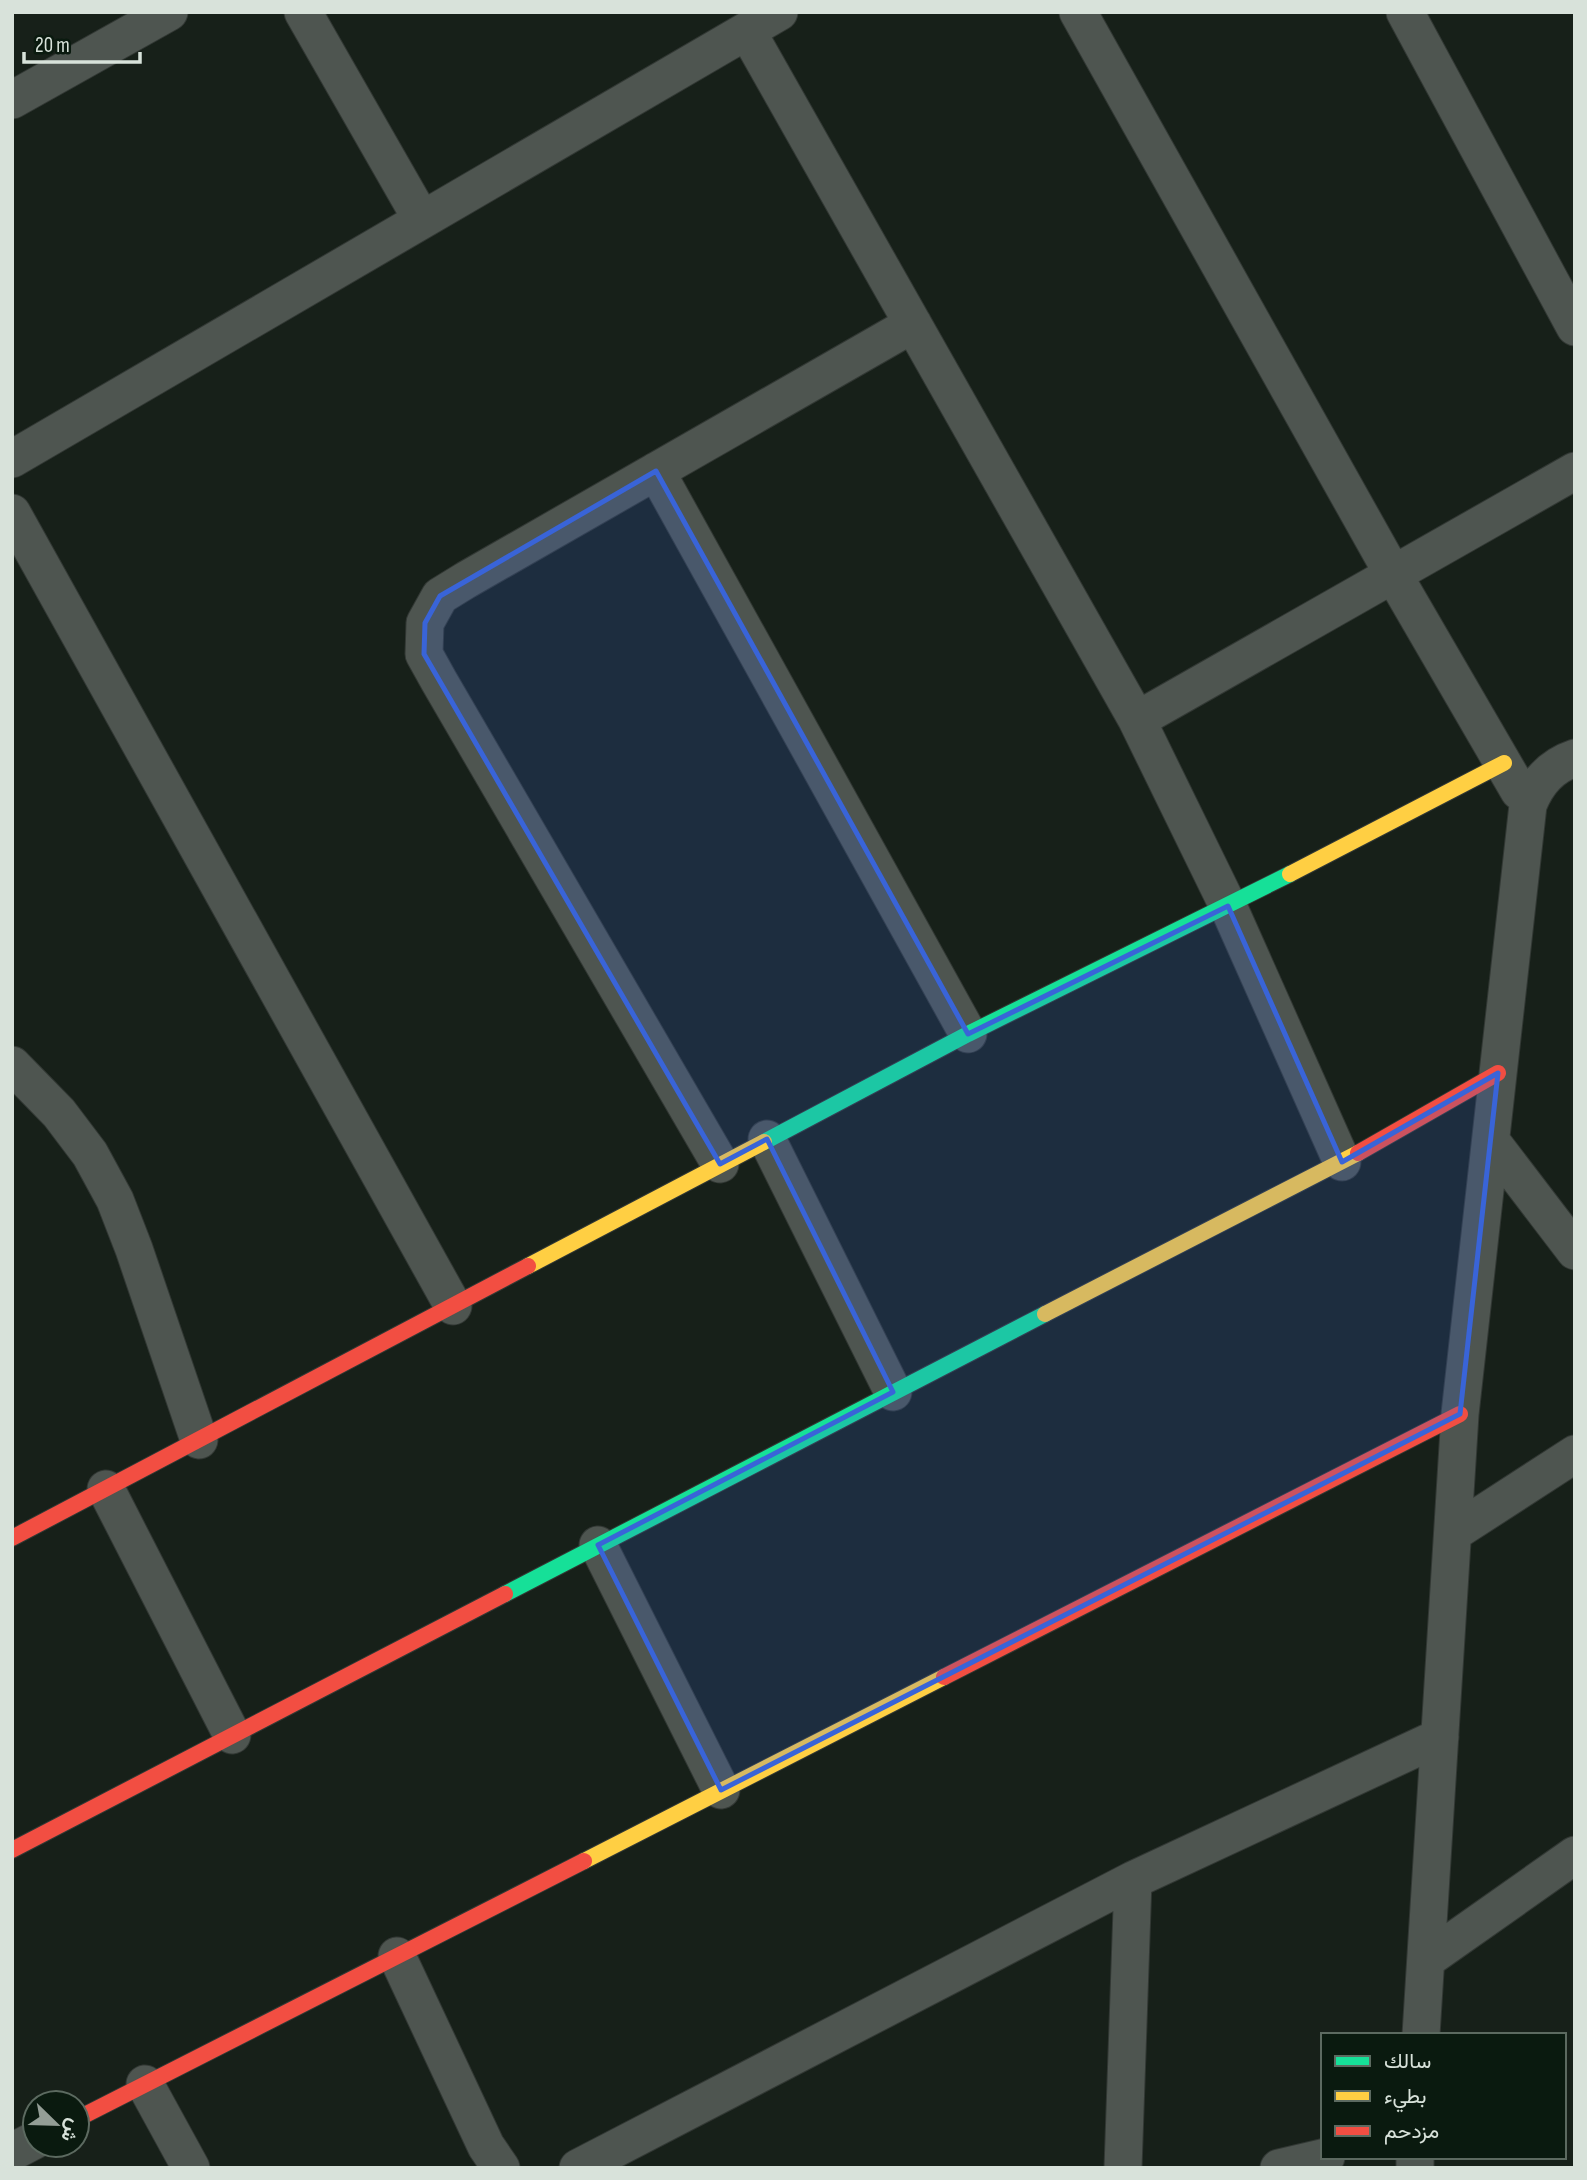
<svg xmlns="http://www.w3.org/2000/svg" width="1587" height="2180" viewBox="0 0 1587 2180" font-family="'Sofia Sans Condensed',Vazirmatn,sans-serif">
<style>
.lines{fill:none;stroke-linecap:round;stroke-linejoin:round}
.street-casing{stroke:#323834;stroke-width:39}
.fast-casing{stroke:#323834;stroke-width:18}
.slow-casing{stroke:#323834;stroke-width:18}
.jam-casing{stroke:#323834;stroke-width:18}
.street{stroke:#4e5550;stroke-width:37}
.fast{stroke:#16e098;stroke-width:16}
.slow{stroke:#ffcf43;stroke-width:16}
.jam{stroke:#f24e42;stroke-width:16}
.marked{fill:#3964d8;fill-opacity:0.2;stroke:#3964d8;stroke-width:5;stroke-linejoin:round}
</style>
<rect width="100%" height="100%" fill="#172019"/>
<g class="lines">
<g class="street-casing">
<path id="street" d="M303,12L422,220
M1078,12L1393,574L1519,791
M1405,12L1575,327
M747,31L1137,720L1228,906L1342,1162
M12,100L169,12
M12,459L779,12
M656,471L968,1034
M12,513L453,1306
M1137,720L1575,471
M12,1065L59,1113L90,1154L115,1200L134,1249L199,1440
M767,1139L893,1392
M1491,1141L1575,1251
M720,1164L439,681L424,654L425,623L440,596L466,580L913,324
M106,1489L232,1735
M1453,1533L1575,1454
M598,1545L721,1790
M397,1956L486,2146L501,2168
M1426,1960L1575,1855
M1421,2035L1460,1414L1528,805C1537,782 1551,766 1575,758
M145,2084L191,2168
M12,2152L35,2140
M1415,2157V2168
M578,2168L1133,1880L1440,1737
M1123,2168L1133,1880
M1279,2168L1326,2157"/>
</g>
<g class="fast-casing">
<path id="fast" d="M764,1142L968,1034L1290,874
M505,1594L1045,1314"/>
</g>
<g class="slow-casing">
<path id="slow" d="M1290,874L1504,763
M528,1266L764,1142
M1045,1314L1358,1153
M584,1861L944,1677"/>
</g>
<g class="jam-casing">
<path id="jam" d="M1358,1153L1498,1073
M12,1538L528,1266
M944,1677L1460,1414
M12,1850L505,1594
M77,2119L584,1861"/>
</g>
<use href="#street" class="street"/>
<use href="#fast" class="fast"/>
<use href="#slow" class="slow"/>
<use href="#jam" class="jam"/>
</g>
<path class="marked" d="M656,471L968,1034L1228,906L1342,1162L1498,1073L1460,1414L721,1790L598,1545L893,1392L767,1139L720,1164L424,654L425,623L440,596Z"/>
<rect width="1587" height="2180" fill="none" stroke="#d8e2da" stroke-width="28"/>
<rect x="1321" y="2033" width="245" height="126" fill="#0a1a0f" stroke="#5c6a60" stroke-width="2"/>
<rect x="1335" y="2056" width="35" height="10" fill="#16e098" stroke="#5c6a60" stroke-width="2"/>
<text x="1384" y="2068" font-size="21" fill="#d8e2da">سالك</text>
<rect x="1335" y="2091" width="35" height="10" fill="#ffcf43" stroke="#5c6a60" stroke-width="2"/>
<text x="1384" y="2103" font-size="21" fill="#d8e2da">بطيء</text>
<rect x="1335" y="2126" width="35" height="10" fill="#f24e42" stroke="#5c6a60" stroke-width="2"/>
<text x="1384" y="2138" font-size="21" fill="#d8e2da">مزدحم</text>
<g transform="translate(56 2124) rotate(113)"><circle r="33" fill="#0a1a0f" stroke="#5c6a60" stroke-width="2"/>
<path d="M0-5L12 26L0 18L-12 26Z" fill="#949e96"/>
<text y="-10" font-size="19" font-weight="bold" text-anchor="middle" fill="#d8e2da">ش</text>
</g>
<path d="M24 52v10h116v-10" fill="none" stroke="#d8e2da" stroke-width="3.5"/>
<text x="35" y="52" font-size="21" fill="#d8e2da" stroke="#0a1a0f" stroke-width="5" paint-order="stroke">20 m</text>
</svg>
